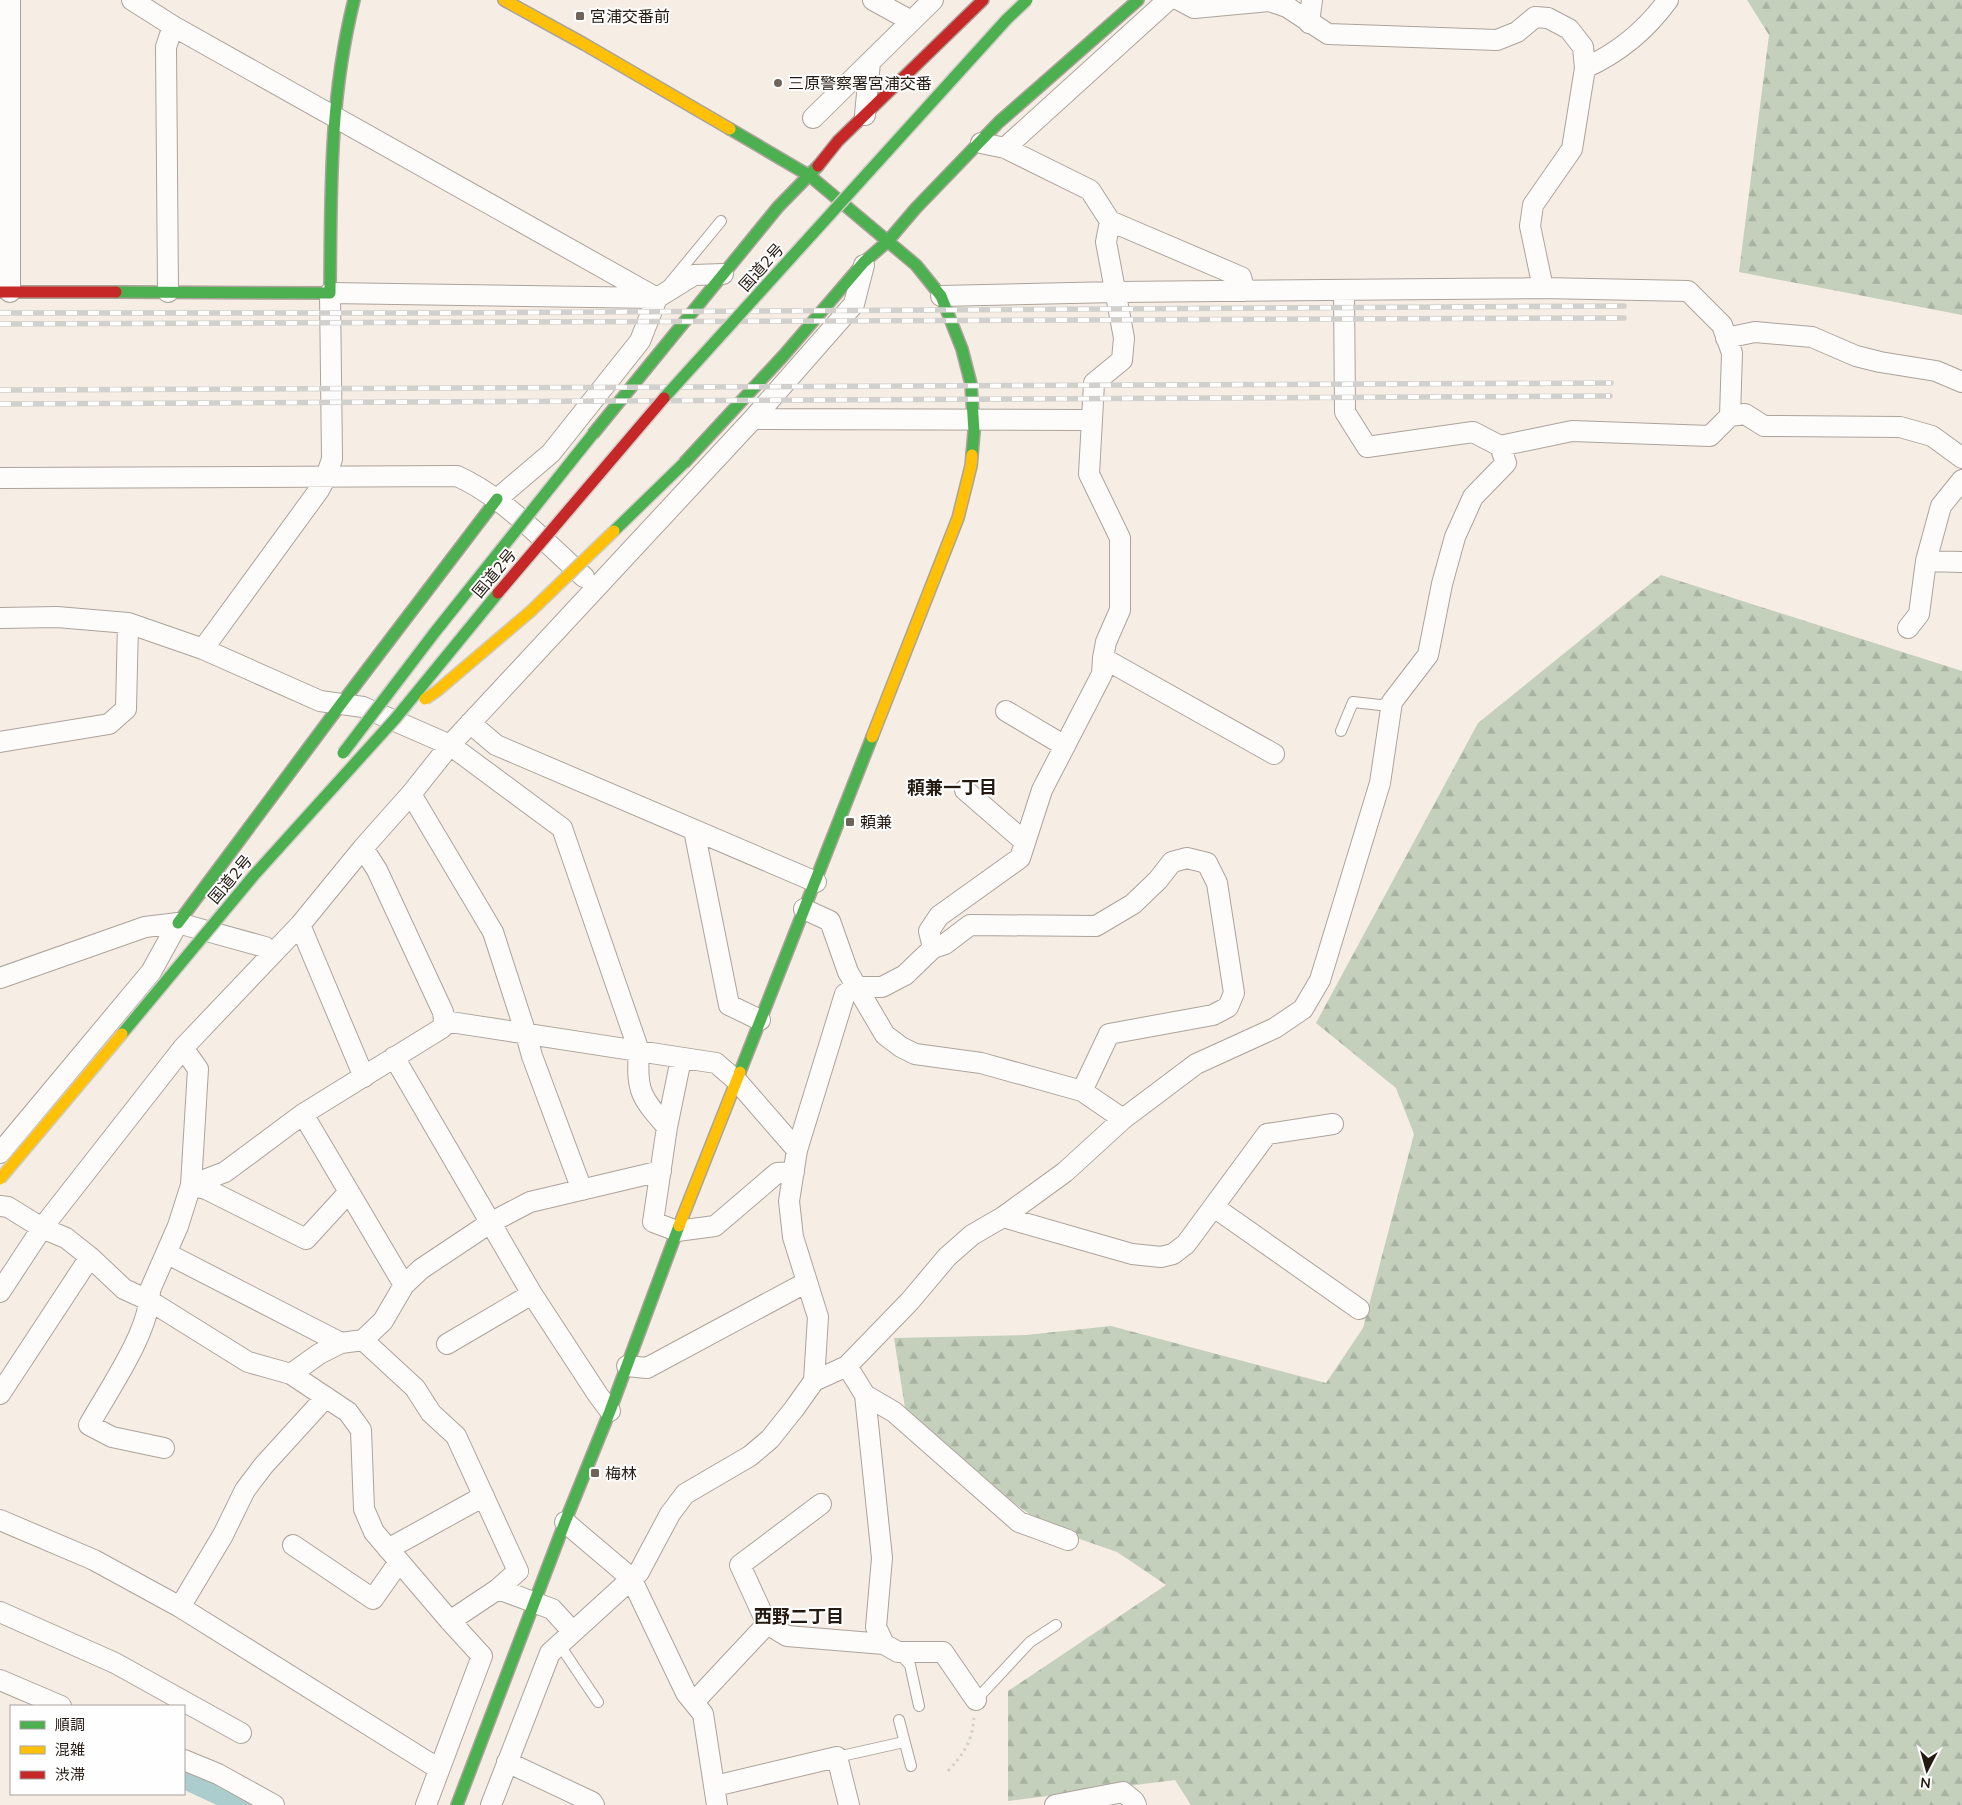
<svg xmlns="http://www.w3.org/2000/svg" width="1962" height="1805" viewBox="0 0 1962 1805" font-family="'Nunito Sans','Noto Sans JP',sans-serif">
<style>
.forest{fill:url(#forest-firs)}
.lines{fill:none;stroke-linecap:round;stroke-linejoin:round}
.river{stroke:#accdcd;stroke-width:34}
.lane-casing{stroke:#aca39b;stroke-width:12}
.street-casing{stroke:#aca39b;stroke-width:22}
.fast-casing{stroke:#aca39b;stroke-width:14}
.slow-casing{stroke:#aca39b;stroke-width:14}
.jam-casing{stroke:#aca39b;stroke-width:14}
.path{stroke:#d2cfcc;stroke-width:3;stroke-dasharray:2.5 4;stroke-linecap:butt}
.lane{stroke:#fefcfb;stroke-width:10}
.street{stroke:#fefcfb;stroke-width:20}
.fast{stroke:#4caf50;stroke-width:11}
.slow{stroke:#ffc107;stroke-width:11}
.jam{stroke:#c62828;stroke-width:11}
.rail-casing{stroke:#d2d0cd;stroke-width:5.5}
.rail{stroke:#fefefe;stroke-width:4;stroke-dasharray:11;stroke-linecap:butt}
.fast-bridge-casing{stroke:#d0cbc6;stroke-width:14;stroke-linecap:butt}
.slow-bridge-casing{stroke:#d0cbc6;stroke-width:14;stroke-linecap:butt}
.jam-bridge-casing{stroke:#d0cbc6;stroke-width:14;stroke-linecap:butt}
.fast-bridge{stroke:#4caf50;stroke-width:11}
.slow-bridge{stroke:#ffc107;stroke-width:11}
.jam-bridge{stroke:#c62828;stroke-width:11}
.poi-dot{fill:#6e645b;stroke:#fefefe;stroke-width:2}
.labels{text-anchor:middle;stroke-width:4;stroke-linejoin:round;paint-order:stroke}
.poi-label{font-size:16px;fill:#241a11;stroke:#fefefe;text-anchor:start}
.street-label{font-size:16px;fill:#241a11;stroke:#fefefe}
.neighbourhood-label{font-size:18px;font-weight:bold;fill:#241a11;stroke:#fefefe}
</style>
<defs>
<pattern id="forest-firs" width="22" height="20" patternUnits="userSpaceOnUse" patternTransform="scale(1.25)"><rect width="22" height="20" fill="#c4d0bc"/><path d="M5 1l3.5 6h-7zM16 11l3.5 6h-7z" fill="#a8b2a1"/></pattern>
</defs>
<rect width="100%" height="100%" fill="#f6ede5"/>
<path class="forest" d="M1747,0H1962V315L1739,272L1769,35Z
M1661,575L1962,671V1805H1191L1175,1780L1008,1801V1691L1166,1585L1117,1552L1051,1529L972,1474L905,1408L894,1338L1026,1335L1111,1326L1326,1383L1363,1328L1414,1134L1396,1088L1316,1023L1478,723Z"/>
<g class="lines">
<path class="river" d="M184,1771L257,1805"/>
<g class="lane-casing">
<path id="lane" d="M669,284L721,221
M1341,731L1353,702L1380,705L1392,702
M559,1644L598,1702
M898,1652L910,1665L919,1706
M976,1700L1030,1642L1056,1625
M899,1720L911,1766
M837,1757L904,1742"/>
</g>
<g class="street-casing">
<path id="street" d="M10,0V292
M132,0L173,26L655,297
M873,0L911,21
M1179,0L1194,8L1269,1L1287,7L1328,34L1497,40L1517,32L1535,17L1548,18L1569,29L1583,47L1585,68L1572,149L1533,205L1530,226L1543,288
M1309,23L1312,0
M1585,68C1618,53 1647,29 1668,0
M865,115L870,62
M813,118L933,0
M981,143L1005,148L1090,190L1110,221L1241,277L1245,291
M1005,148L1168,0
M168,292L166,47L173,26
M941,296L1116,292L1543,288L1688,291L1722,325L1732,353L1730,416L1710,436L1572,431L1500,446L1473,432L1367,447L1345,412L1344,291
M1726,338L1755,332L1812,337L1856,356L1880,362L1936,371L1962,382
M1730,416L1745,414L1764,426L1900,427L1932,436L1962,458
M753,419L1092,420
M0,478L457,476C504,497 546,543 584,577
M497,499L551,453L640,341L657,298L694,275L723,274
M1926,561L1962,562
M0,618L57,617L128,623L203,649L320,701L363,707L450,745L562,828L639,1051C636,1092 641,1097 667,1127
M1908,628L1919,614L1926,561L1941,506L1962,480
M203,649L319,490L326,477L332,459L330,293L657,298
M1103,658L1106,642L1120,610V538L1089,474L1094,383L1122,360L1124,338L1106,242L1110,221
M1006,711L1065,746
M470,723L496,745L816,882
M0,742L109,724L126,709L128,623
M965,790L1025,842
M411,794L493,932L526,1034L532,1056L582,1190
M694,830L729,1005L760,1020
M804,909L830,921L848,972L885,1035L901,1047L915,1054L981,1063L1082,1091L1123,1119
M300,925L364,1077
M933,948L929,931L939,916L1020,858L1042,790L1102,674L1103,658L1274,754
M0,978L145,927L178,923L265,947L272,954
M444,1021L716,1063L737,1081L797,1150
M394,1057L532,1294L598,1395L610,1411
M681,1059L667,1127L653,1222L677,1231L715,1226L777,1173L794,1172
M303,1114L404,1285
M0,1153L151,972L178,923
M191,1185L225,1172L303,1114L442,1028L444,1021L443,1012L377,870L363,848
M191,1185L206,1189L306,1239L349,1192
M0,1206L8,1207L42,1228L66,1238L90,1257L124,1289L150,1301L248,1362L291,1374L348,1412L361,1430L364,1509L374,1532L450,1621L482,1656L426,1805
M1214,1207L1359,1309
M1003,1217L1132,1254L1161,1257L1173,1254L1186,1244L1267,1134L1333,1124
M166,1253L341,1343
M0,1292L42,1228L183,1048L300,925L363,848L411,794L450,745L753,419L854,304L864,265
M363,1340L415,1388L431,1413L456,1436L518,1571L498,1589
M447,1344L532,1294
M627,1366L647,1368L807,1282
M847,1366L865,1395L867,1414L882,1558L876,1627L884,1644L898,1652H943L976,1700
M291,1374L319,1354L341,1343L363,1340L383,1321L404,1285L421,1269L490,1223L530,1202L661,1171
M814,1381L847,1366L910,1301L947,1257L972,1235L1003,1217L1065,1172L1123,1119L1196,1064L1275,1028L1303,1009L1320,980L1380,783L1392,702L1428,655L1442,584L1455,537L1473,497L1506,463L1500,446
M0,1394L90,1257
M865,1395L894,1412L1019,1522L1068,1540
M164,1448L112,1437L89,1425C109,1389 151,1330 150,1290L178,1226L191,1185L198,1069L183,1048
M0,1520L94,1560L180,1607L439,1769
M565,1522L631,1578L686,1693L703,1714L717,1805
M293,1545L373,1599L399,1562
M388,1549L484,1496
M180,1607L223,1535L245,1490L264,1465L326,1397
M0,1612L115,1663L241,1733
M450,1621L498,1589L552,1609L573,1632
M767,1624L787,1636L884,1644
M0,1680L61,1706
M694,1702L767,1624L740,1565L821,1504
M184,1760L218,1774L274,1805
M507,1762L592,1802L594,1805
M715,1786L837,1757L849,1805
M491,1805L550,1653L639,1572L670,1514L685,1494L750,1456L770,1439L794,1409L814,1381L818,1317L793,1237L789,1201L797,1150L845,994L856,987H882L905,975L933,948L945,944L970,925L1096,926L1133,904L1158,880L1172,862L1187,858L1207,863L1217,883L1234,993L1228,1007L1213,1015L1109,1034L1082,1091
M1055,1805L1123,1792L1134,1801L1136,1805"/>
</g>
<g class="fast-casing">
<path id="fast" d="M730,129L810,176L916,265L941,296L962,349L971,384L974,432L972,455
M116,292L330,293C331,192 329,100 354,0
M593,434L778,207L818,166
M684,463L784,355L864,262L887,242L916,208L999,122L1138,0
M178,923L341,704L497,499
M740,1072L872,737
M457,1805L565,1522L610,1411L679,1226"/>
</g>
<g class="slow-casing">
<path id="slow" d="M504,0L584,44L730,129
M872,737L958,518L971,466L972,455
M679,1226L740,1072"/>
</g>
<g class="jam-casing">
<path id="jam" d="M818,166L838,141L983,0
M0,292H116"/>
</g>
<path class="path" d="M948,1771C964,1753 972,1742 974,1718"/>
<use href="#lane" class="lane"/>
<use href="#street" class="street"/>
<use href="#fast" class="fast"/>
<use href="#slow" class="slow"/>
<use href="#jam" class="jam"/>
<g class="rail-casing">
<path id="rail" d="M0,313H436L1624,306
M0,324L1624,318
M0,390L1611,383
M0,404L1610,396"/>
</g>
<use href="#rail" class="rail"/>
<g class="fast-bridge-casing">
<path id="fast-bridge" d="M664,398L1007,19L1027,0
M614,531L684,463
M343,753L435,632L593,434
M122,1034L255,874L395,719L498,593"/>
</g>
<g class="slow-bridge-casing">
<path id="slow-bridge" d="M425,699L437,691L531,611L614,531
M0,1179L122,1034"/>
</g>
<g class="jam-bridge-casing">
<path id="jam-bridge" d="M498,593L664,398"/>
</g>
<use href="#fast-bridge" class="fast-bridge"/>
<use href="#slow-bridge" class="slow-bridge"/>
<use href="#jam-bridge" class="jam-bridge"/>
</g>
<g class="poi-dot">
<rect x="575" y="11" width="10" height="10" rx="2.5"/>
<circle cx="778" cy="83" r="5"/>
<rect x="845" y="817" width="10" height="10" rx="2.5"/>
<rect x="590" y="1468" width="10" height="10" rx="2.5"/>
</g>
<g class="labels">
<g class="poi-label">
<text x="590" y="22">宮浦交番前</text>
<text x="788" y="89">三原警察署宮浦交番</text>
<text x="860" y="828">頼兼</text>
<text x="605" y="1479">梅林</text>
</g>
<g class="street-label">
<text transform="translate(761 267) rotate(-48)" y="6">国道2号</text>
<text transform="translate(494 573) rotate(-50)" y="6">国道2号</text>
<text transform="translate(230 879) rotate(-50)" y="6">国道2号</text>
</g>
<g class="neighbourhood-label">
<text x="952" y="794">頼兼一丁目</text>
<text x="799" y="1623">西野二丁目</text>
</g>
</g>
<rect x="10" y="1705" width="175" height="90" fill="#fefefe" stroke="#a7a39f"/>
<rect x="20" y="1721" width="25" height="8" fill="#4caf50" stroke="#a7a39f"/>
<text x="55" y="1730" font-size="15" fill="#241a11">順調</text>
<rect x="20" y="1746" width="25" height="8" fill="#ffc107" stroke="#a7a39f"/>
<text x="55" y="1755" font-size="15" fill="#241a11">混雑</text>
<rect x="20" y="1771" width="25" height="8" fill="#c62828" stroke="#a7a39f"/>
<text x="55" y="1780" font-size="15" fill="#241a11">渋滞</text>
<g transform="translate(1927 1770) rotate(186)" stroke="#fefefe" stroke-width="4" paint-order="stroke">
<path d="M0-4L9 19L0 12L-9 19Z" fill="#241a11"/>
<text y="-8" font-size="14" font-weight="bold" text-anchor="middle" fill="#241a11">N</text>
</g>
</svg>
